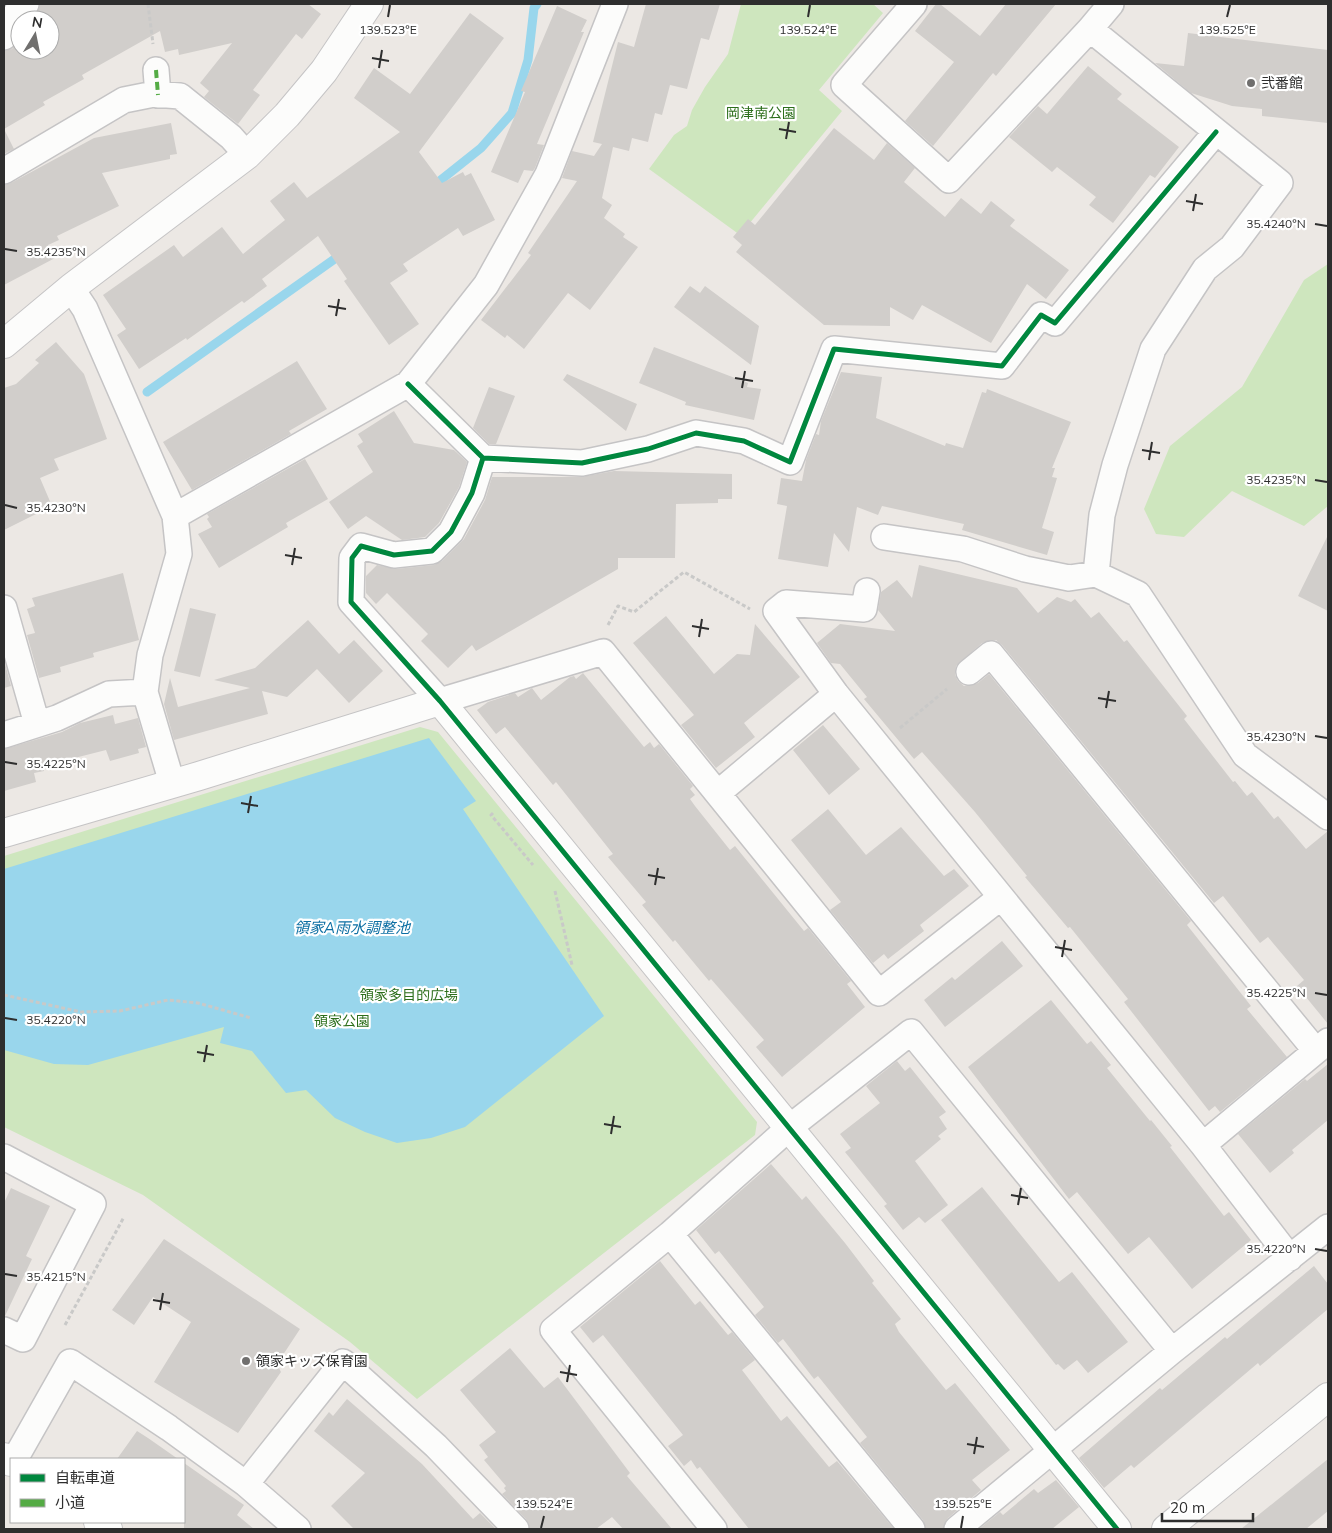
<svg xmlns="http://www.w3.org/2000/svg" width="1332" height="1533" viewBox="0 0 1332 1533" font-family="Mulish,'Noto Sans JP',sans-serif">
<style>
.green{fill:#cee6be}
.water{fill:#99d6ec}
.lines{fill:none;stroke-linecap:round;stroke-linejoin:round}
.stream{stroke:#99d6ec;stroke-width:9}
.building{fill:#d1cecb}
.street-casing{stroke:#c5c4c5;stroke-width:28}
.secondary-casing{stroke:#c5c4c5;stroke-width:30}
.path{stroke:#c9c9c8;stroke-width:3;stroke-dasharray:4 2.5;stroke-linecap:butt}
.street{stroke:#fcfcfb;stroke-width:25}
.secondary{stroke:#fcfcfb;stroke-width:28}
.quiet{stroke:#54ab44;stroke-width:4;stroke-dasharray:8 4;stroke-linecap:butt}
.cycleway-casing{stroke:#fff;stroke-width:8}
.cycleway{stroke:#00873e;stroke-width:5}
.ticks{fill:none;stroke:#2e2e2e;stroke-width:2}
.poi-dot{fill:#706f6e;stroke:#fff;stroke-width:2}
.labels{text-anchor:middle;stroke-width:4.5;stroke-linejoin:round;paint-order:stroke}
.poi-label{font-size:14px;fill:#2e2e2e;stroke:#fff;text-anchor:start}
.park-label{font-size:14px;fill:#2c6e1b;stroke:#fff}
.water-label{font-size:15px;font-style:italic;fill:#0d6fa3;stroke:#fff}
.ticks-label{font-size:12px;text-anchor:middle;fill:#2e2e2e;stroke:#fff;stroke-width:4.5;stroke-linejoin:round;paint-order:stroke}
</style>
<rect width="100%" height="100%" fill="#ece8e4"/>
<path class="green" d="M741,4H873L883,13L819,90L842,111L740,235L649,169L674,135L687,126L692,110L705,87L728,54Z
M1328,264V506L1304,526L1232,491L1184,537L1156,534L1144,509L1170,446L1242,387L1304,280Z
M420,727L438,732L757,1122L755,1135L417,1399L350,1342L143,1195L4,1127V856Z"/>
<path class="water" d="M429,738L476,801L463,809L604,1016L465,1127L431,1138L397,1143L365,1132L335,1118L306,1090L286,1093L252,1051L220,1043L224,1027L88,1065L54,1064L4,1050V869Z"/>
<g class="lines">
<path class="stream" d="M432,187L481,148L512,113L528,60L534,8L537,4
M147,392L343,253"/>
</g>
<path class="building" d="M40,4H308L321,14L302,39L296,34L253,90L260,95L238,124L204,97L209,91L200,83L232,43L179,55L178,49L165,52L160,31L82,75L84,79L43,102L45,105L4,129L14,149L4,154V51L12,49L20,37V50H50V20H30L39,9Z
M646,4H720L709,40L701,38L687,89L670,85L662,115L655,113L648,142L632,138L629,151L613,147L602,198L612,205L604,218L625,234L623,237L638,247L590,310L568,293L524,349L507,335L505,338L481,320L531,255L528,253L577,181L562,178L572,151L594,156L602,144L593,142L618,42L634,47Z
M936,4H940L980,36L1006,4H1056L996,76L993,73L933,146L905,121L954,62L915,31Z
M557,6L587,20L581,32H584L537,144L544,145L535,168L533,171L524,170L518,183L491,172L525,92L521,91Z
M470,13L504,38L419,152L442,183L463,172L465,176L471,173L495,220L463,236L458,228L403,264L408,271L390,283L419,324L389,345L344,281L347,279L318,236L262,279L267,286L244,303L242,301L187,340L186,338L139,369L117,335L126,329L103,295L174,245L183,257L222,227L243,254L285,220L270,201L294,182L307,198L400,132L354,98L374,68L410,94Z
M1188,33L1328,50V123L1262,116V109L1232,106L1191,93L1155,63L1184,66Z
M1088,66L1122,94L1117,99L1179,147L1155,178L1150,175L1113,223L1089,205L1096,197L1057,167L1052,172L1009,137L1038,106L1047,114Z
M171,123L177,154L170,155V159L102,173L119,206L57,236L59,240L48,245L55,258L4,285V185L11,183L94,138Z
M834,128L874,160L887,143L915,168L904,182L945,217L961,198L981,214L991,201L1015,220L1010,226L1069,270L1046,299L1027,284L991,343L922,305L913,320L890,307V326L824,325L736,252L742,245L733,237L748,219L755,225Z
M690,286L700,293L705,286L759,326L751,365L674,307Z
M56,342L84,374L107,439L54,459L59,470L40,478L52,506L4,530V388L16,384L39,363L35,360Z
M654,347L748,383L747,387L761,389L754,420L685,405L686,402L639,383Z
M297,361L327,409L289,431L291,434L192,490L163,442Z
M841,372L882,377L876,418L945,446L946,443L963,448L982,392L986,393L987,389L1071,422L1052,468H1055L1052,477L1057,478L1042,528L1054,532L1047,555L962,530L964,524L882,506L878,515L857,507L849,552L834,533L828,567L778,559L787,506L777,504L781,478L802,481L806,460L816,434L819,435L821,421Z
M567,374L637,404L626,431L563,380Z
M489,387L515,396L496,444H489L473,428Z
M394,411L414,443L454,450L467,462L459,487L439,523L425,537L402,540L366,516L348,529L329,502L373,472L357,446L363,442L358,434Z
M305,459L328,499L286,523L288,527L219,568L198,534L212,527L207,519L209,517L207,514Z
M614,471L732,474V499H718V503L676,504L675,558H618V569L476,651L472,645L448,668L421,641L428,634L387,593L376,604L366,593V576L377,565L396,569L434,565L442,561L464,539L485,500L492,477H581Z
M1328,535V611L1298,596Z
M919,565L1017,588L1038,613L1057,597L1071,602L1075,599L1091,618L1099,612L1124,642L1127,640L1187,716L1184,719L1233,782L1235,781L1247,796L1252,792L1274,819L1278,816L1306,849L1328,831V1024L1297,986L1304,980L1268,937L1260,943L1223,896L1214,903L1002,645L996,640L982,643L956,666L955,675L958,681L964,686L978,683L989,674L1191,921L1187,925L1251,1006L1247,1009L1287,1057L1220,1112L1215,1106L1209,1111L1124,1002L1128,999L1070,927L1068,928L1025,877L1027,876L975,812L922,752L914,759L864,699L867,697L840,664L831,663L817,643L840,624L895,631L878,610L881,592L897,580L912,598Z
M123,573L139,640L93,653L94,657L60,667L61,672L39,678L27,635L35,633L27,609L35,606L32,598Z
M190,608L216,614L200,677L174,671Z
M666,616L714,674L737,654L750,655L755,624L800,677L744,723L755,737L716,768L681,725L694,715L633,643Z
M308,620L339,654L354,640L383,671L349,703L317,669L287,697L262,691L268,714L174,740L164,704L170,678L178,707L250,688L214,680L255,668Z
M4,660L11,686L4,688Z
M583,673L644,747L650,742L654,748L659,744L693,786L690,789L695,795L690,799L695,806L730,850L735,846L804,931L808,928L851,981L847,984L865,1007L782,1077L756,1047L764,1040L711,979L709,981L675,940L673,942L642,905L646,902L608,857L613,854L556,782L553,785L505,727L496,734L477,710L488,702L515,693L518,697L532,688L541,700L570,677L574,676L576,679Z
M113,715L115,724L138,718L146,747L138,749L139,753L110,761L106,750L43,766L44,771L34,773L36,782L4,791V749L62,732L80,723Z
M823,725L860,769L829,795L793,750Z
M828,809L866,855L901,827L944,876L954,869L969,886L920,925L924,931L888,959L884,954L873,963L830,910L841,902L791,840Z
M1002,941L1023,966L945,1027L924,1000L952,977L955,980Z
M1051,1000L1087,1044L1091,1041L1111,1065L1107,1068L1150,1121L1151,1120L1172,1146L1170,1147L1224,1216L1229,1212L1251,1240L1192,1289L1149,1237L1128,1254L1077,1192L1069,1199L968,1067Z
M897,1061L905,1071L910,1067L946,1112L939,1117L947,1129L938,1136L941,1139L915,1161L948,1205L925,1223L919,1217L903,1230L884,1206L887,1204L845,1152L851,1148L840,1134L880,1103L866,1086Z
M1328,1064V1120L1292,1150L1294,1153L1270,1173L1238,1134L1305,1079L1307,1081Z
M771,1164L802,1200L806,1196L845,1243L874,1281L872,1283L901,1319L895,1324L899,1332L946,1390L955,1383L1010,1450L972,1480L981,1490L948,1518L943,1529H926L923,1520L860,1443L867,1437L818,1376L814,1379L783,1339L778,1343L755,1315L764,1307L719,1251L715,1254L696,1230Z
M982,1187L1059,1282L1072,1272L1128,1342L1088,1373L1077,1360L1064,1370L1058,1364L1056,1365L941,1220Z
M11,1188L50,1206L26,1256L32,1259L5,1316L4,1203Z
M164,1239L300,1329L277,1364L281,1372L238,1433L154,1382L191,1322L153,1297L134,1325L112,1310Z
M660,1261L695,1305L700,1301L728,1335L732,1332L755,1360L742,1370L781,1421L787,1416L829,1467L837,1461L894,1529H749L700,1467L697,1469L691,1460L684,1466L668,1446L683,1435L603,1335L593,1343L580,1327Z
M1314,1266L1328,1284V1309L1260,1366L1258,1363L1134,1468L1131,1465L1104,1488L1079,1458L1160,1388L1162,1390L1225,1337L1227,1339Z
M510,1348L544,1388L558,1377L630,1473L627,1476L672,1529H623L612,1517L596,1529H530L526,1519L502,1494L506,1491L504,1488L506,1486L484,1460L488,1457L479,1445L496,1432L460,1390Z
M347,1399L422,1464L473,1519L480,1513L496,1529H354L331,1506L365,1473L314,1431L329,1412L333,1416Z
M137,1431L148,1438L178,1459H117Z
M1328,1459V1511L1306,1529H1241Z
M184,1463L244,1505L237,1515L254,1529H184Z
M1056,1480L1079,1507L1052,1529H979L1000,1512L1003,1515L1034,1489L1038,1493Z"/>
<g class="lines">
<g class="street-casing">
<path id="street" d="M914,4L844,85L949,180L1090,29
M4,37L16,13L26,4
M156,70L158,95
M4,171L124,100L154,94L180,96L231,137L247,155
M71,288L85,309L175,516L179,554L150,655L145,692L172,783
M408,384L483,458L582,463L648,449L696,433L744,441L790,462L834,349L1002,366L1041,315L1055,323L1216,132
M483,458L472,493L451,532L432,551L394,555L361,546L352,558L351,602L440,701L603,652L879,993L1001,897
M175,516L408,384L486,285L548,174L615,4
M884,537L963,549L1025,569L1069,578L1096,574L1138,594L1245,755L1328,817
M1096,574L1102,515L1115,465L1153,349L1205,269L1232,247L1280,183L1090,29L1111,4
M867,591L864,609L786,603L776,611L836,694L1203,1145L1290,1258
M4,608L37,724
M969,672L991,654L1316,1051
M4,735L57,718L109,694L145,692
M718,793L836,694
M1203,1145L1328,1041
M4,1157L93,1204L23,1339L4,1330
M670,1234L912,1529
M15,1459L70,1362L169,1428L246,1484L298,1529
M246,1484L343,1362L436,1446L516,1529
M714,1529L553,1330L670,1234L790,1127L911,1032L1172,1351
M957,1529L1172,1351L1328,1227"/>
</g>
<g class="secondary-casing">
<path id="secondary" d="M4,344L71,288L247,155L287,115L324,71L369,4
M4,833L199,776L440,701L1117,1529
M4,1457L11,1462
M98,1522L108,1529
M1166,1529L1328,1397"/>
</g>
<path class="path" d="M148,4L153,44
M608,625L618,606L634,612L684,572L750,609
M900,728L947,689
M493,813L491,815L533,865
M555,891L572,965
M4,995L81,1012L120,1011L168,1000L198,1003L251,1018
M65,1325L124,1217"/>
<use href="#street" class="street"/>
<use href="#secondary" class="secondary"/>
<path class="quiet" d="M156,70L158,95"/>
<g class="cycleway-casing">
<path id="cycleway" d="M408,384L483,458L582,463L648,449L696,433L744,441L790,462L834,349L1002,366L1041,315L1055,323L1216,132
M483,458L472,493L451,532L432,551L394,555L361,546L352,558L351,602L440,701L1117,1529"/>
</g>
<use href="#cycleway" class="cycleway"/>
</g>
<path class="ticks" d="M388,17L390,5M808,17L810,5M1227,17L1230,5M372,58L389,61M379,68L382,50M779,129L796,132M786,139L789,122M1186,201L1203,204M1193,211L1196,194M1315,224L1327,226M5,249L17,251M328,306L346,309M336,316L339,299M735,378L753,381M742,388L745,371M1142,450L1160,453M1149,460L1152,442M1315,480L1327,482M5,505L17,508M285,555L302,558M292,565L295,548M692,626L709,629M699,637L702,619M1098,698L1116,701M1106,708L1109,691M1315,736L1327,738M5,762L17,764M241,803L258,806M248,813L251,796M648,875L665,878M655,885L658,868M1055,947L1072,950M1062,957L1065,940M1315,993L1327,995M5,1018L17,1020M197,1052L214,1055M204,1062L207,1045M604,1124L621,1127M611,1134L614,1116M1011,1195L1028,1198M1018,1205L1021,1188M1315,1249L1327,1251M5,1274L17,1276M153,1300L170,1303M160,1310L163,1293M560,1372L577,1375M567,1382L570,1365M967,1444L984,1447M974,1454L977,1437M541,1528L544,1516M961,1528L963,1516"/>
<g class="poi-dot">
<circle cx="1251" cy="83" r="5"/>
<circle cx="246" cy="1361" r="5"/>
</g>
<g class="labels">
<g class="poi-label">
<text x="1261" y="88">弐番館</text>
<text x="256" y="1366">領家キッズ保育園</text>
</g>
<g class="park-label">
<text x="761" y="118">岡津南公園</text>
<text x="409" y="1000">領家多目的広場</text>
<text x="342" y="1026">領家公園</text>
</g>
<g class="water-label">
<text x="352" y="933">領家A雨水調整池</text>
</g>
</g>
<g class="ticks-label">
<text x="388" y="34">139.523°E</text>
<text x="808" y="34">139.524°E</text>
<text x="1227" y="34">139.525°E</text>
<text x="1276" y="228">35.4240°N</text>
<text x="56" y="256">35.4235°N</text>
<text x="1276" y="484">35.4235°N</text>
<text x="56" y="512">35.4230°N</text>
<text x="1276" y="741">35.4230°N</text>
<text x="56" y="768">35.4225°N</text>
<text x="1276" y="997">35.4225°N</text>
<text x="56" y="1024">35.4220°N</text>
<text x="1276" y="1253">35.4220°N</text>
<text x="56" y="1281">35.4215°N</text>
<text x="544" y="1508">139.524°E</text>
<text x="963" y="1508">139.525°E</text>
</g>
<rect width="1332" height="1533" fill="none" stroke="#2e2e2e" stroke-width="10"/>
<rect x="10" y="1458" width="175" height="65" fill="#ffffff" stroke="#ababab"/>
<rect x="20" y="1474" width="25" height="8" fill="#00873e" stroke="#ababab"/>
<text x="55" y="1483" font-size="15" fill="#2e2e2e">自転車道</text>
<rect x="20" y="1499" width="25" height="8" fill="#54ab44" stroke="#ababab"/>
<text x="55" y="1508" font-size="15" fill="#2e2e2e">小道</text>
<g transform="translate(35 35) rotate(10)"><circle r="24" fill="#ffffff" stroke="#ababab"/>
<path d="M0-4L9 19L0 12L-9 19Z" fill="#706f6e"/>
<text y="-8" font-size="14" font-weight="bold" text-anchor="middle" fill="#2e2e2e">N</text>
</g>
<path d="M1162 1513v8h91v-8" fill="none" stroke="#2e2e2e" stroke-width="2.5"/>
<text x="1170" y="1513" font-size="15" fill="#2e2e2e" stroke="#ffffff" stroke-width="4" paint-order="stroke">20 m</text>
</svg>
